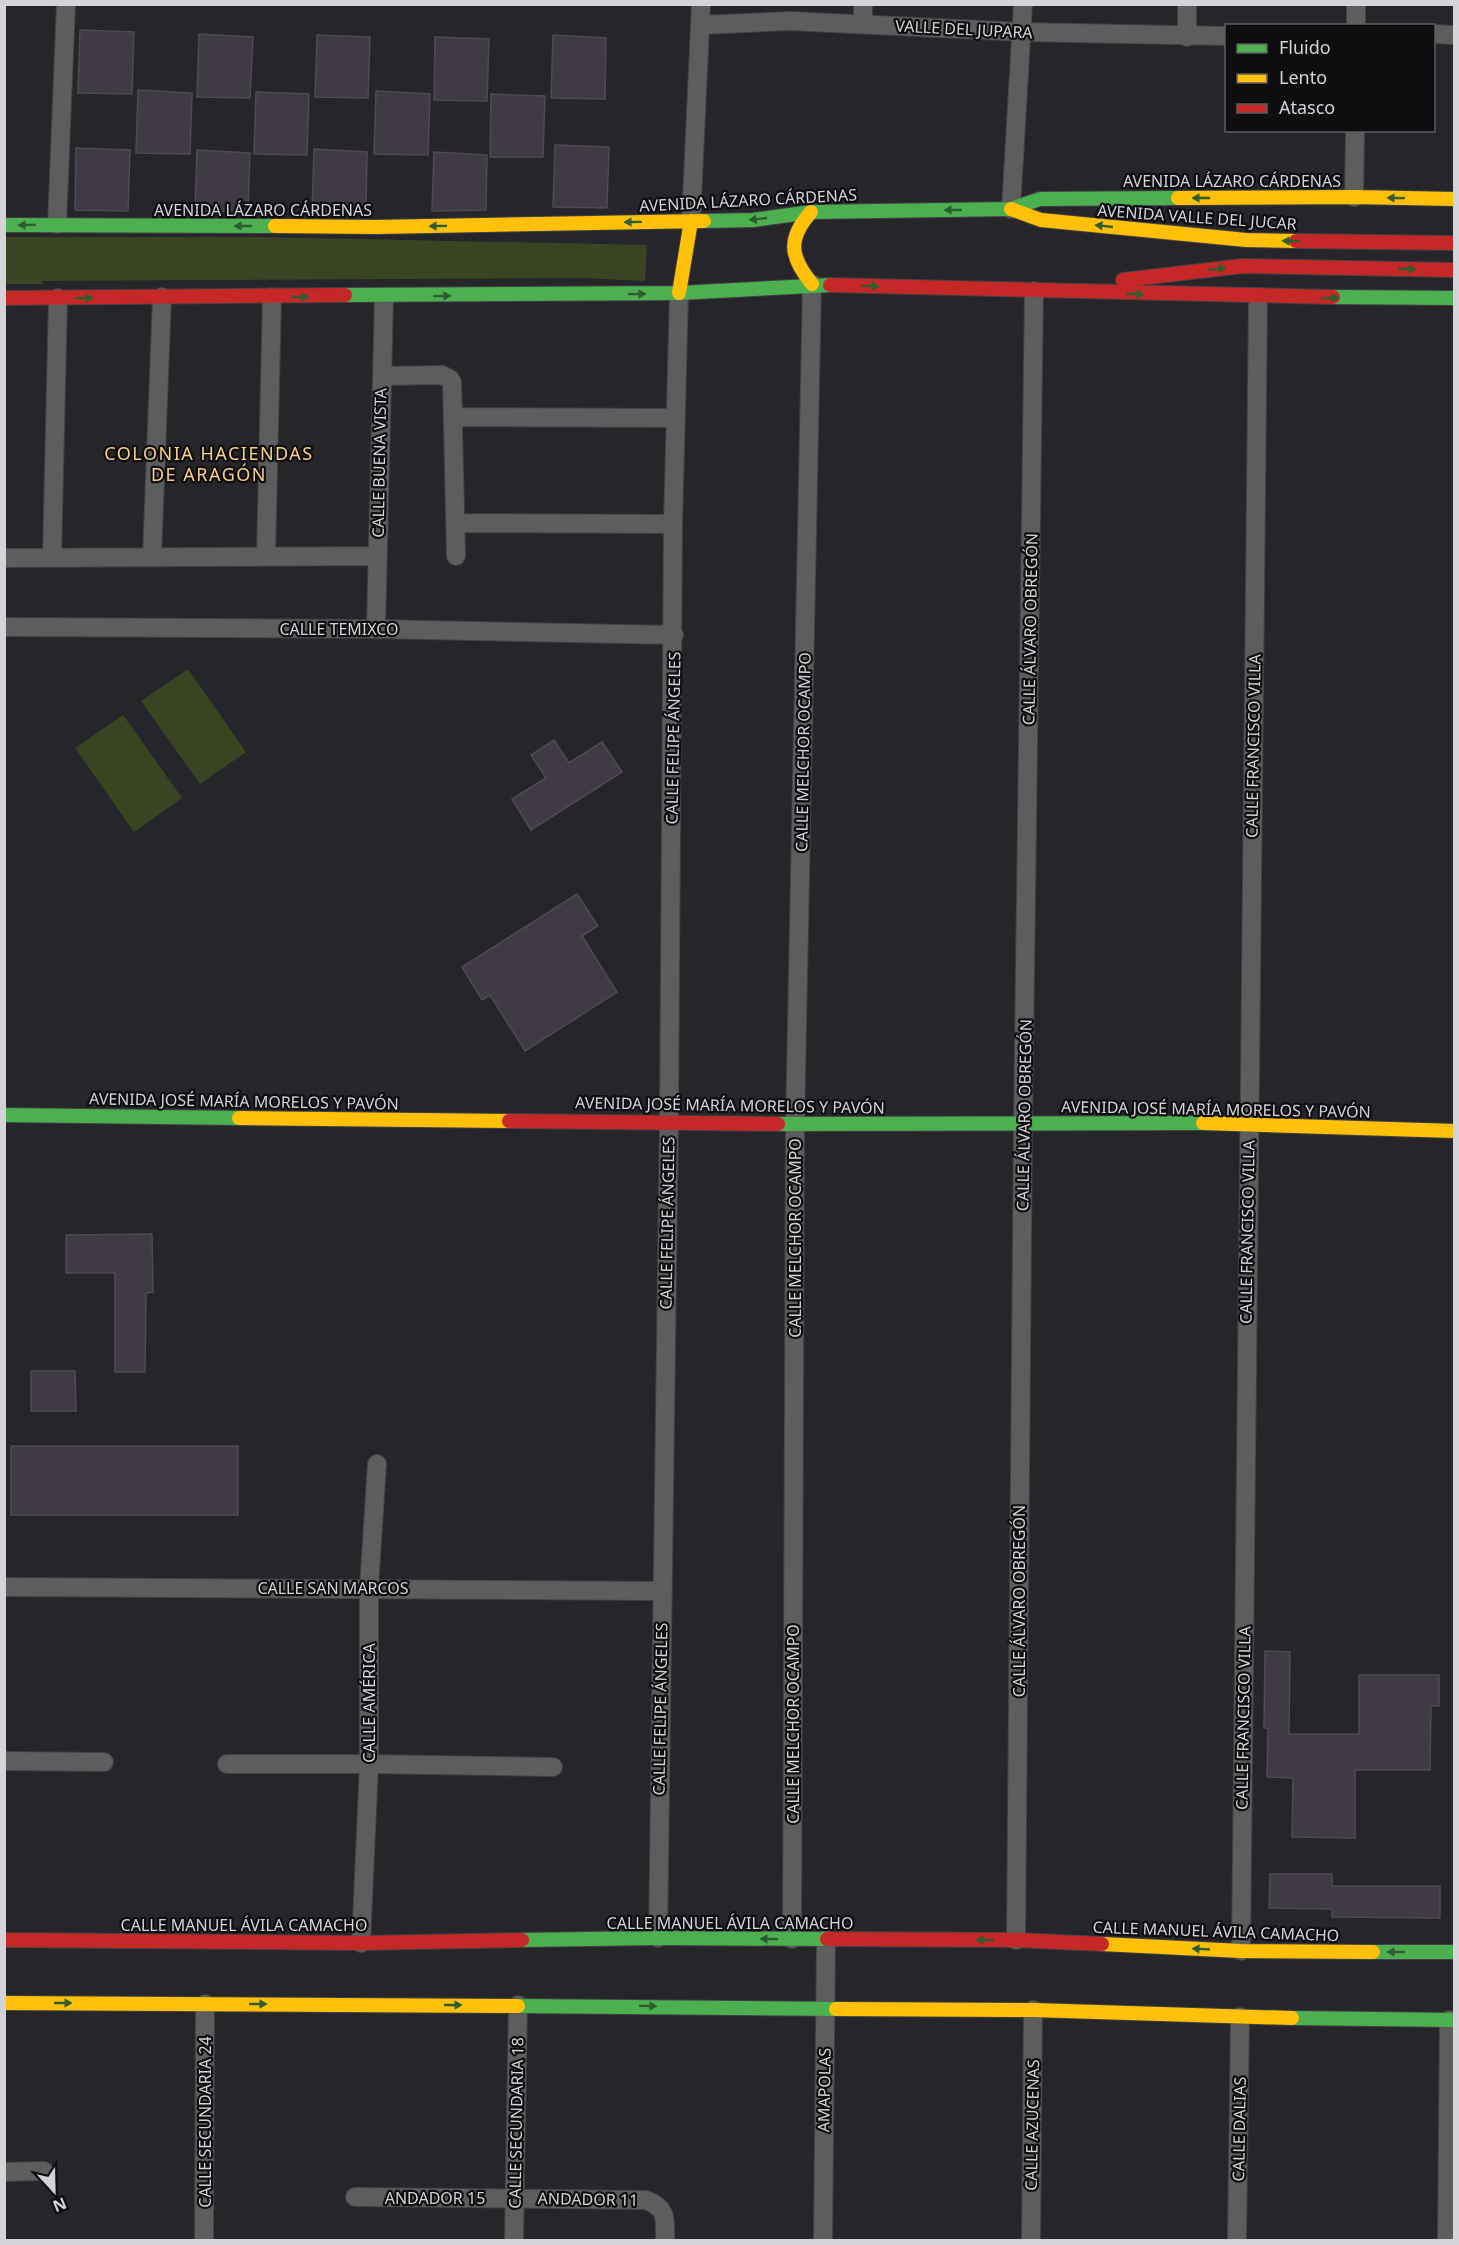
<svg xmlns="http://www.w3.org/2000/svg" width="1459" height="2245" viewBox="0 0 1459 2245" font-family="'Noto Sans',sans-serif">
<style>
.green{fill:#394423}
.building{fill:#3f3a45;stroke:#4d4c50;stroke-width:1.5}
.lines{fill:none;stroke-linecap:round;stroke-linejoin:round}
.street-casing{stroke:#424245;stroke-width:20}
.fast-casing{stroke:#424245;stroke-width:16}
.slow-casing{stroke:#424245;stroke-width:16}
.jam-casing{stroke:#424245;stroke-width:16}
.street{stroke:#5c5e5e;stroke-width:18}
.fast{stroke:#4caf50;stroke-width:14}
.slow{stroke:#ffc107;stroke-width:14}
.jam{stroke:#c62828;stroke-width:14}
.oneway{fill:#2d5e30}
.labels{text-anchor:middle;stroke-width:4.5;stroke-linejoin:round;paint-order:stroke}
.street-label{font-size:16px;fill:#d4d4d8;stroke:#0e0e11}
.neighbourhood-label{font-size:18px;letter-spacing:1.5px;fill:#f9cf89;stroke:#0e0e11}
</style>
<rect width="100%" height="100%" fill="#25252a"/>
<path class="green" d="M4,237H262L647,245L645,281L582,278L43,281L42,284H5Z
M188,669L246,752L200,784L141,701Z
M123,715L182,798L134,832L75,748Z"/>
<path class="building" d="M80,30L134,32L132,94L78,93Z
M199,34L253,37L250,98L197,97Z
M317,35L370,37L368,98L315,97Z
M553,35L606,38L605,99L551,98Z
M435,37L489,39L487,101L434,100Z
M138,90L192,93L190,154L136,153Z
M376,91L430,94L428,155L374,154Z
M256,92L309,94L307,155L254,154Z
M491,94L545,96L543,157H490Z
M555,145L609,147L607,208L553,207Z
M76,148L130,150L128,211L75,210Z
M314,149L367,152L366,212H312Z
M197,150L250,153L248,211H195Z
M434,152L487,155L486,210L432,211Z
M554,740L569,763L602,742L622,772L531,830L512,799L546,778L531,755Z
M577,894L598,926L582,936L617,992L525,1051L490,995L482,1000L462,967Z
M152,1234L153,1292L146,1293L145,1372H115V1273H66V1235Z
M31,1371H75L76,1411H31Z
M11,1446H238V1515H11Z
M1265,1651L1290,1652L1289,1734H1359V1675H1439V1706H1431L1430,1770H1355V1838L1292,1837L1293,1778L1267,1777L1268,1728H1264Z
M1270,1874H1332V1886H1440V1918L1332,1917V1909L1269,1908Z"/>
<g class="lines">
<g class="street-casing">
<path id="street" d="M863,23V4
M701,25L790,21L1022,32L1226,36
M1356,26V4
M1434,34L1454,35
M1187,37V4
M1354,197L1355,130
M1011,209L1023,4
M691,221L701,4
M57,224L66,4
M382,376L442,375L450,379L452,382L456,556
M453,417L676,418
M455,523L673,524
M266,555L272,297
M152,557L162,297
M4,558L377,556
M52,558L58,298
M4,627L376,629L674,635
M376,629L384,297
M4,1587L661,1591
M4,1761L104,1762
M227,1764H369L553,1767
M658,1938L669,1121L673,524L679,293
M792,1939L795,1124L812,284
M1016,1940L1023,1123L1034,291
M361,1943L369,1764V1587L377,1464
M1241,1951L1258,297
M4,2172L44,2171
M355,2197L646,2200C668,2208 665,2220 665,2240
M204,2240L205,2004
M514,2240L518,2005
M823,2240L826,1939
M1031,2240L1033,2010
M1237,2240L1240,2017
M1447,2240L1449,2020"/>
</g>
<g class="fast-casing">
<path id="fast" d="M704,221L753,220L811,212L1011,209L1040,199L1178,198
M4,225L275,226
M345,295L679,293L830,285
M1333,297L1454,298
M4,1115L239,1118
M778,1124L1203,1123
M522,1940L658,1938L827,1939
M1373,1952H1454
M518,2006L836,2009
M1292,2018L1454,2020"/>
</g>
<g class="slow-casing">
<path id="slow" d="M1178,198L1354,197L1454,199
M1011,209L1041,220L1246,240L1296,241
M811,212C787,239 790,257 812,284
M275,226L376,227L704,221
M679,293L691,221
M239,1118L509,1121
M1203,1123L1454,1131
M1102,1944L1241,1951L1373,1952
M4,2003L518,2006
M836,2009L1033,2010L1292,2018"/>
</g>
<g class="jam-casing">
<path id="jam" d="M1296,241L1454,243
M1123,280L1243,266L1454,270
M830,285L1333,297
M4,298L345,295
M509,1121L778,1124
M827,1939L1016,1940L1102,1944
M4,1940L361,1943L522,1940"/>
</g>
<use href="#street" class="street"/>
<use href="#fast" class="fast"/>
<use href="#slow" class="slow"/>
<use href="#jam" class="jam"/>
</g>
<defs><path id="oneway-solid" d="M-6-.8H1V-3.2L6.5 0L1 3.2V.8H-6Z" transform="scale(1.5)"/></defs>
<g class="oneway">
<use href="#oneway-solid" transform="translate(1201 198) rotate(180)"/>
<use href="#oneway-solid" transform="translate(1396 198) rotate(-179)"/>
<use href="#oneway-solid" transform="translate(953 210) rotate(179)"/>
<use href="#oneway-solid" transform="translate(758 219) rotate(174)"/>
<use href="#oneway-solid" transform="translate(633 222) rotate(179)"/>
<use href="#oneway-solid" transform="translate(27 225) rotate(179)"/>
<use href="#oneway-solid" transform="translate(243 226) rotate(-180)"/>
<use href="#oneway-solid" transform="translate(438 226) rotate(179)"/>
<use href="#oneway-solid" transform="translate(1104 226) rotate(-174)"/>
<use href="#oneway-solid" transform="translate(1291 241) rotate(-179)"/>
<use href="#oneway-solid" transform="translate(1217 269) rotate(-7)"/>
<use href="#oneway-solid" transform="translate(1407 269)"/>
<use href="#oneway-solid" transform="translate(870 286) rotate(2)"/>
<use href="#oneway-solid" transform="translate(637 294) rotate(-1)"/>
<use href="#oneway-solid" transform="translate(1135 294) rotate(2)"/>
<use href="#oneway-solid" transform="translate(442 296) rotate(-1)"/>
<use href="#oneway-solid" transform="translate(300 297)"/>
<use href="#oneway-solid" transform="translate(84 298) rotate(-1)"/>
<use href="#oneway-solid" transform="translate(1330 298)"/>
<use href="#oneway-solid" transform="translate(769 1939) rotate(-179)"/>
<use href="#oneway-solid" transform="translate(985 1940) rotate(-180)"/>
<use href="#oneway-solid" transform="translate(1201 1949) rotate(-177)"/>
<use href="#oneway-solid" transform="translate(1396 1952) rotate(-180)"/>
<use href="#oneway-solid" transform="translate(63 2003)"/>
<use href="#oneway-solid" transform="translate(258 2004)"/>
<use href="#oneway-solid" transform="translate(453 2005)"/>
<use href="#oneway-solid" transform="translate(648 2006) rotate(1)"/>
</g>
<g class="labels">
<g class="street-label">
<text transform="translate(964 29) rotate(3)" y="6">VALLE DEL JUPARA</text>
<text x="1232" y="187">AVENIDA LÁZARO CÁRDENAS</text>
<text transform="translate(748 200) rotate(-3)" y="6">AVENIDA LÁZARO CÁRDENAS</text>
<text x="263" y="216">AVENIDA LÁZARO CÁRDENAS</text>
<text transform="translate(1197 217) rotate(4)" y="6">AVENIDA VALLE DEL JUCAR</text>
<text transform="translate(379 463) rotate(-89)" y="6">CALLE BUENA VISTA</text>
<text x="339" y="635">CALLE TEMIXCO</text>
<text transform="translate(1030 629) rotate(-89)" y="6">CALLE ÁLVARO OBREGÓN</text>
<text transform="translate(673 738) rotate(-89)" y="6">CALLE FELIPE ÁNGELES</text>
<text transform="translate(1253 746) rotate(-89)" y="6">CALLE FRANCISCO VILLA</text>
<text transform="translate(803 752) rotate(-89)" y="6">CALLE MELCHOR OCAMPO</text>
<text transform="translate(244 1101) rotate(1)" y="6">AVENIDA JOSÉ MARÍA MORELOS Y PAVÓN</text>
<text transform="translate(730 1105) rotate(1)" y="6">AVENIDA JOSÉ MARÍA MORELOS Y PAVÓN</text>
<text transform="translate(1216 1109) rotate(1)" y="6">AVENIDA JOSÉ MARÍA MORELOS Y PAVÓN</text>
<text transform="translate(1024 1115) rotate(-89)" y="6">CALLE ÁLVARO OBREGÓN</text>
<text transform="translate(667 1223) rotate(-89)" y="6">CALLE FELIPE ÁNGELES</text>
<text transform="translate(1247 1232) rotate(-89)" y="6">CALLE FRANCISCO VILLA</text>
<text transform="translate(795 1238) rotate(-90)" y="6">CALLE MELCHOR OCAMPO</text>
<text x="333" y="1594">CALLE SAN MARCOS</text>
<text transform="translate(1019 1601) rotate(-90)" y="6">CALLE ÁLVARO OBREGÓN</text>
<text transform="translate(369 1703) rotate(-90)" y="6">CALLE AMÉRICA</text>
<text transform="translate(660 1709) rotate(-89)" y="6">CALLE FELIPE ÁNGELES</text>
<text transform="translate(1243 1718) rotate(-89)" y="6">CALLE FRANCISCO VILLA</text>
<text transform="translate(793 1724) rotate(-90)" y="6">CALLE MELCHOR OCAMPO</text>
<text x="730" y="1929">CALLE MANUEL ÁVILA CAMACHO</text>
<text x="244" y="1931">CALLE MANUEL ÁVILA CAMACHO</text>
<text transform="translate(1216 1931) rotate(2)" y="6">CALLE MANUEL ÁVILA CAMACHO</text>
<text transform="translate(824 2090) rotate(-89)" y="6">AMAPOLAS</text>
<text transform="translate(205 2122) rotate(-90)" y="6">CALLE SECUNDARIA 24</text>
<text transform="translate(516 2123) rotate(-89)" y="6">CALLE SECUNDARIA 18</text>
<text transform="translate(1032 2125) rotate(-89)" y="6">CALLE AZUCENAS</text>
<text transform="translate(1239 2129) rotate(-89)" y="6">CALLE DALIAS</text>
<text x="435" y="2204">ANDADOR 15</text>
<text transform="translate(588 2199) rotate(1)" y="6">ANDADOR 11</text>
</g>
<g class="neighbourhood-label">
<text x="209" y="460">COLONIA HACIENDAS<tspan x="209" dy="21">DE ARAGÓN</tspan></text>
</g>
</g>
<rect width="1459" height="2245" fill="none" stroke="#d4d4d8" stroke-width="12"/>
<rect x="1225" y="24" width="210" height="108" fill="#0e0e11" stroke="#5d5d61" stroke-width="1.5"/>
<rect x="1237" y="44" width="30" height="9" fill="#4caf50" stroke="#5d5d61" stroke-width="1.5"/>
<text x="1279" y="54" font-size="18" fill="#d4d4d8">Fluido</text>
<rect x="1237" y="74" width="30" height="9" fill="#ffc107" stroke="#5d5d61" stroke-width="1.5"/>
<text x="1279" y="84" font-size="18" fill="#d4d4d8">Lento</text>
<rect x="1237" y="104" width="30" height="9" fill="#c62828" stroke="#5d5d61" stroke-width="1.5"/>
<text x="1279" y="114" font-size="18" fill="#d4d4d8">Atasco</text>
<g transform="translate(54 2191) rotate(158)" stroke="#0e0e11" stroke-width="4.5" paint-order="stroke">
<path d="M0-4.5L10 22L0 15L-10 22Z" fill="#d4d4d8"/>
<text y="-9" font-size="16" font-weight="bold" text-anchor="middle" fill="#d4d4d8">N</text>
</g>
</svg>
